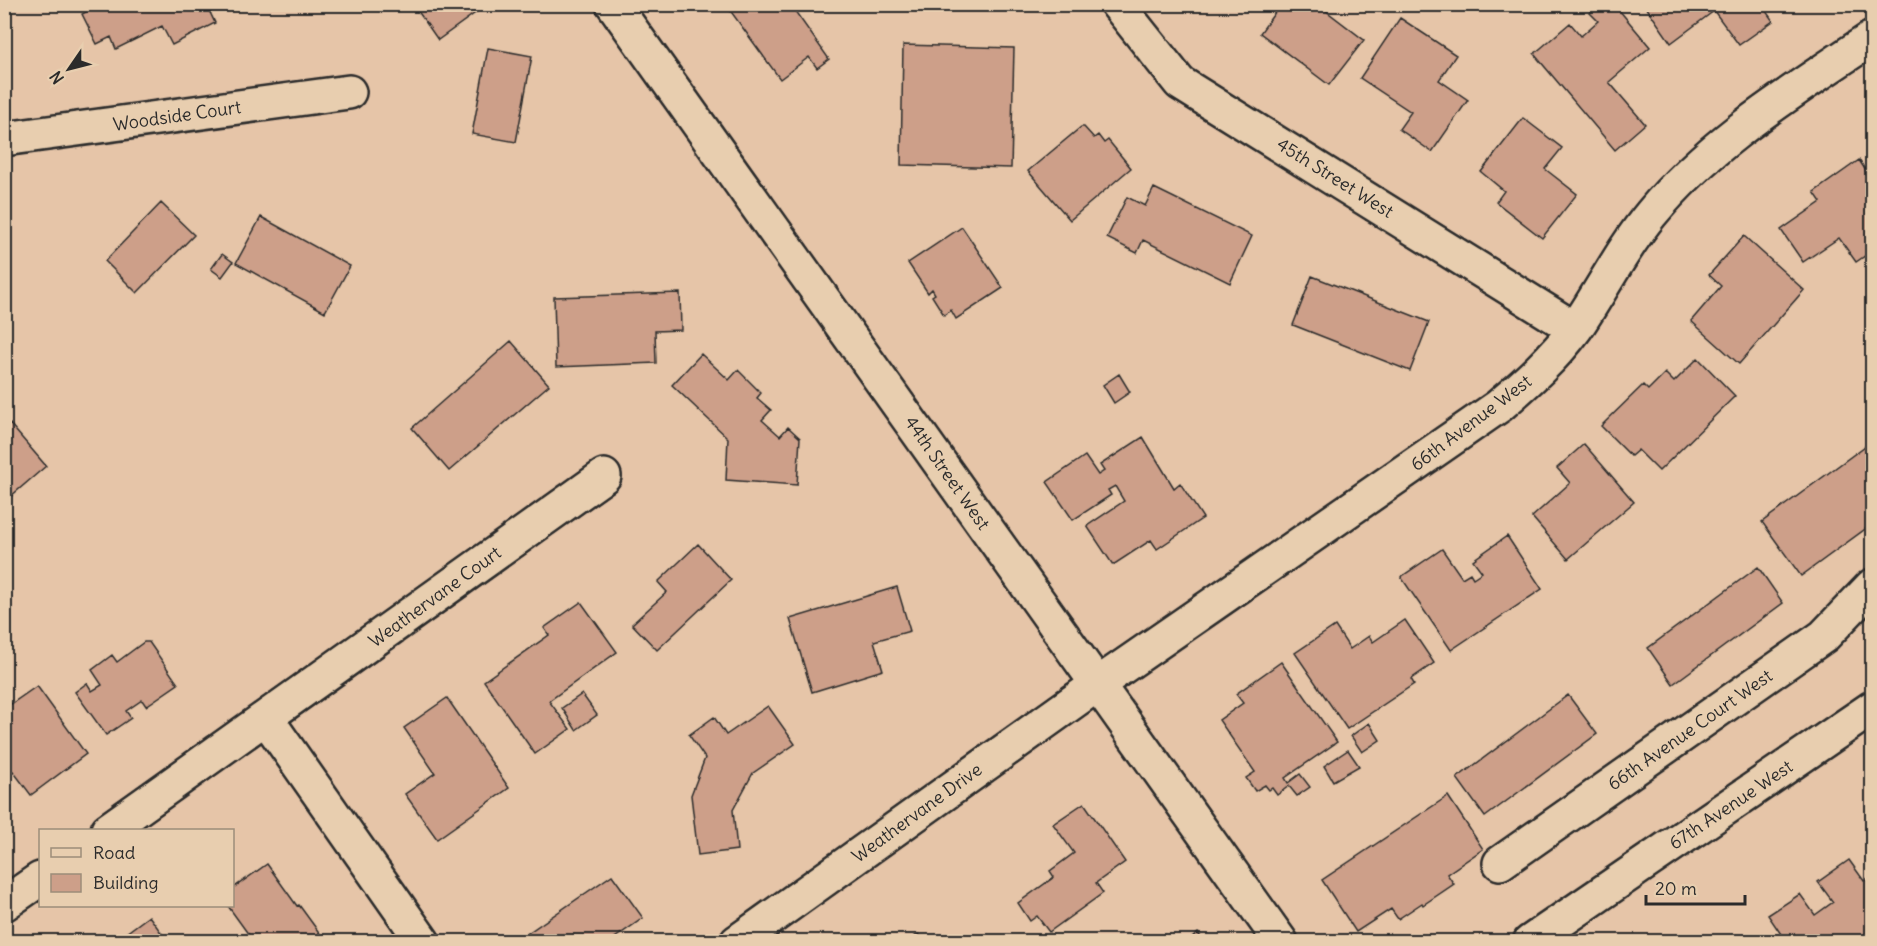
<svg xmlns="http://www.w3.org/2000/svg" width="1877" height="946" viewBox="0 0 1877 946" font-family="Delius,sans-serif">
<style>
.building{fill:#cd9f89;stroke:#2b2b2b;stroke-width:1.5}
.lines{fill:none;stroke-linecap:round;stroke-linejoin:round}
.street-casing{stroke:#2b2b2b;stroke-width:38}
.secondary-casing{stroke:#2b2b2b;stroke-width:38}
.street{stroke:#e8ceaf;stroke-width:33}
.secondary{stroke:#e8ceaf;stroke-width:33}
.labels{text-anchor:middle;stroke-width:4.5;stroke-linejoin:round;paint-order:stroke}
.street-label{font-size:18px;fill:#2b2b2b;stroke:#e8ceaf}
</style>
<rect width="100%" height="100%" fill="#e6c5a8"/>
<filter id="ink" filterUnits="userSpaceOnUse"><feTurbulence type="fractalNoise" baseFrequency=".0167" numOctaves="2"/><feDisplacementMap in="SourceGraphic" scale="12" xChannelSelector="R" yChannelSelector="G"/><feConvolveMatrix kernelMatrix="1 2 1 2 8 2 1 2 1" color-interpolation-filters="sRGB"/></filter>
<g filter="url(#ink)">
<path class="building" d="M101,4H206L215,23L172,45L162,26L116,49L111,37L97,44L82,14Z
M413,4H479L482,8L438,40Z
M735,4H790L829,59L817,68L809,57L780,79L729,9Z
M1281,4H1317L1364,40L1329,85L1260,33Z
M1600,4H1614L1650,47L1609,82L1645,124L1615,150L1534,54L1570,23L1581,36L1598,21L1590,13Z
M1644,4H1761L1773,21L1739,45L1714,11L1671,43Z
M1400,18L1456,55L1439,80L1468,100L1432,152L1399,129L1411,112L1360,78Z
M903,45L1014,48L1011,168L901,165Z
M488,48L532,56L516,142L472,134Z
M1523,118L1562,148L1545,169L1577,194L1542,238L1496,202L1504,191L1481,172Z
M1081,127H1084L1094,138L1098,135L1104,143L1108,140L1131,168L1070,220L1028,171Z
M1859,160L1872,180V251L1856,262L1839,238L1803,262L1781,230L1821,202L1814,192Z
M1154,188L1252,236L1230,283L1143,240L1137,253L1107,238L1127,197L1145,206Z
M161,203L194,235L137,293L105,261Z
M261,217L350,266L325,312L236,263Z
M962,227L1003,288L956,319L951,310L944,315L932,296L935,294L932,289L928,293L908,263Z
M1744,236L1804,290L1739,364L1691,321L1721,286L1709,275Z
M222,254L233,262L222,277L211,269Z
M1312,276L1429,322L1410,371L1293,325Z
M680,293L681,330L655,331L656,363L556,367L554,297Z
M511,341L549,385L449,471L412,428Z
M701,354L729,380L738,370L761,393L757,398L771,410L762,420L780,436L788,427L800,438L797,485L726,480L728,438L672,385Z
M1698,358L1735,396L1659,471L1638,450L1631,456L1601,426L1643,385L1648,390L1665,373L1674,382Z
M1119,374L1130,392L1114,403L1103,385Z
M10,424L46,466L4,502V429Z
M1143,437L1174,488L1180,483L1203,518L1157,549L1151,540L1113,565L1087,526L1124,501L1115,486L1108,490L1111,495L1073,520L1047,482L1085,456L1098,475L1104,471L1100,465Z
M1872,441V524L1801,576L1762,522Z
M1584,444L1634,502L1568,559L1532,517L1570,483L1557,468Z
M1507,536L1542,589L1451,650L1401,577L1442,549L1462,578L1470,573L1473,578L1482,572L1473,560Z
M698,544L731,580L657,650L632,624L667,592L658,582Z
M1758,567L1783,603L1673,684L1648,648Z
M897,587L910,631L874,641L883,670L812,692L790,619Z
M581,602L617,652L549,701L570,729L535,754L484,681L549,635L544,628Z
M1405,620L1434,663L1411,679L1414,684L1347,729L1295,653L1335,626L1350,649L1369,636L1373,642Z
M144,642H149L178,684L146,706L142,700L126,711L131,718L106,735L75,692L87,683L92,691L102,685L92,670L112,655L117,662Z
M1281,662L1337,742L1285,778L1288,783L1300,774L1310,787L1297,796L1289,786L1277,795L1272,788L1269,790L1265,785L1255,791L1246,778L1255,772L1219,720L1243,703L1236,694Z
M37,686L86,754L31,795L13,771L4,777V709Z
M582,694L597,715L576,730L562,708Z
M1568,695L1597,734L1485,817L1457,778Z
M447,698L509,788L437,839L405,794L435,773L404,728Z
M768,706L795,744L753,773L733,810L737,850L698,855L691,795L705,758L689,735L714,717L726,735Z
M1369,723L1380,740L1362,752L1351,736Z
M1348,750L1359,766L1333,781L1324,766Z
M1448,796L1483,849L1447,874L1454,884L1423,905L1422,903L1398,919L1391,909L1356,932L1322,880Z
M1084,803L1125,862L1096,883L1103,893L1049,932L1037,916L1030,921L1018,903L1054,877L1050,871L1074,853L1053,824Z
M1849,860L1864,881L1872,875V933L1861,942H1776L1783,937L1768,915L1800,894L1815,915L1833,902L1818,882Z
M267,864L297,906L299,905L326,942H254L228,906H232V889Z
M612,875L643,918L609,942H534L528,933Z
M149,916L168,942H114Z
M1198,933L1204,942H1187Z
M918,934L923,942H907Z"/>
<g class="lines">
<g class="street-casing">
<path id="street" d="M1117,4L1180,83L1575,329
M4,139L349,92
M266,718L423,942
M108,830L604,476
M1500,863L1824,636L1872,586
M4,904L40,879
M737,942L1098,684L1499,406C1527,382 1554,358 1576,328C1602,290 1622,249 1651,214C1712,140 1794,91 1872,38"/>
</g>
<g class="secondary-casing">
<path id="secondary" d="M613,4L1281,942
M1530,942L1872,708"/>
</g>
<use href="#street" class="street"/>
<use href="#secondary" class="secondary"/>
</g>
</g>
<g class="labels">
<g class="street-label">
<text transform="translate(177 116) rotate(-8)" y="6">Woodside Court</text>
<text transform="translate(1335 178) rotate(32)" y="6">45th Street West</text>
<text transform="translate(1471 423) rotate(-37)" y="6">66th Avenue West</text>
<text transform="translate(947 473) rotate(55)" y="6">44th Street West</text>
<text transform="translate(435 597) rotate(-36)" y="6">Weathervane Court</text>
<text transform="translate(1690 730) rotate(-35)" y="6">66th Avenue Court West</text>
<text transform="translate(1731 805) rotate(-34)" y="6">67th Avenue West</text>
<text transform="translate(917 813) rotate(-36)" y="6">Weathervane Drive</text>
</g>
</g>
<rect width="1877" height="946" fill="none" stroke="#e8ceaf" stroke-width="24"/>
<rect x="12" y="12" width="1853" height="922" fill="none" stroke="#2b2b2b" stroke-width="2" filter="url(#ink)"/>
<rect x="39" y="829" width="195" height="78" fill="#e8ceaf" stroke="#9c8d7a" stroke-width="1.5"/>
<rect x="51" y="848" width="30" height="9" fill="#e8ceaf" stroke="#9c8d7a" stroke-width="1.5"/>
<text x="93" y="859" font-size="18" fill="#2b2b2b">Road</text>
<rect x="51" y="874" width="30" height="18" fill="#cd9f89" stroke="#9c8d7a" stroke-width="1.5"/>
<text x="93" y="889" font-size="18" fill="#2b2b2b">Building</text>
<g transform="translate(69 69) rotate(235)" stroke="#e8ceaf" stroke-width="4.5" paint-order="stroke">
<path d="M0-4.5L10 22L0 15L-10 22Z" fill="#2b2b2b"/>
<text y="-9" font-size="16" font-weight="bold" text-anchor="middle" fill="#2b2b2b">N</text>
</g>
<path d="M1646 895v9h99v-9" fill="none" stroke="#2b2b2b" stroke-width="3"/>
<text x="1655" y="895" font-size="18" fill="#2b2b2b" stroke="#e8ceaf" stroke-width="4.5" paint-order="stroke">20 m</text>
</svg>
